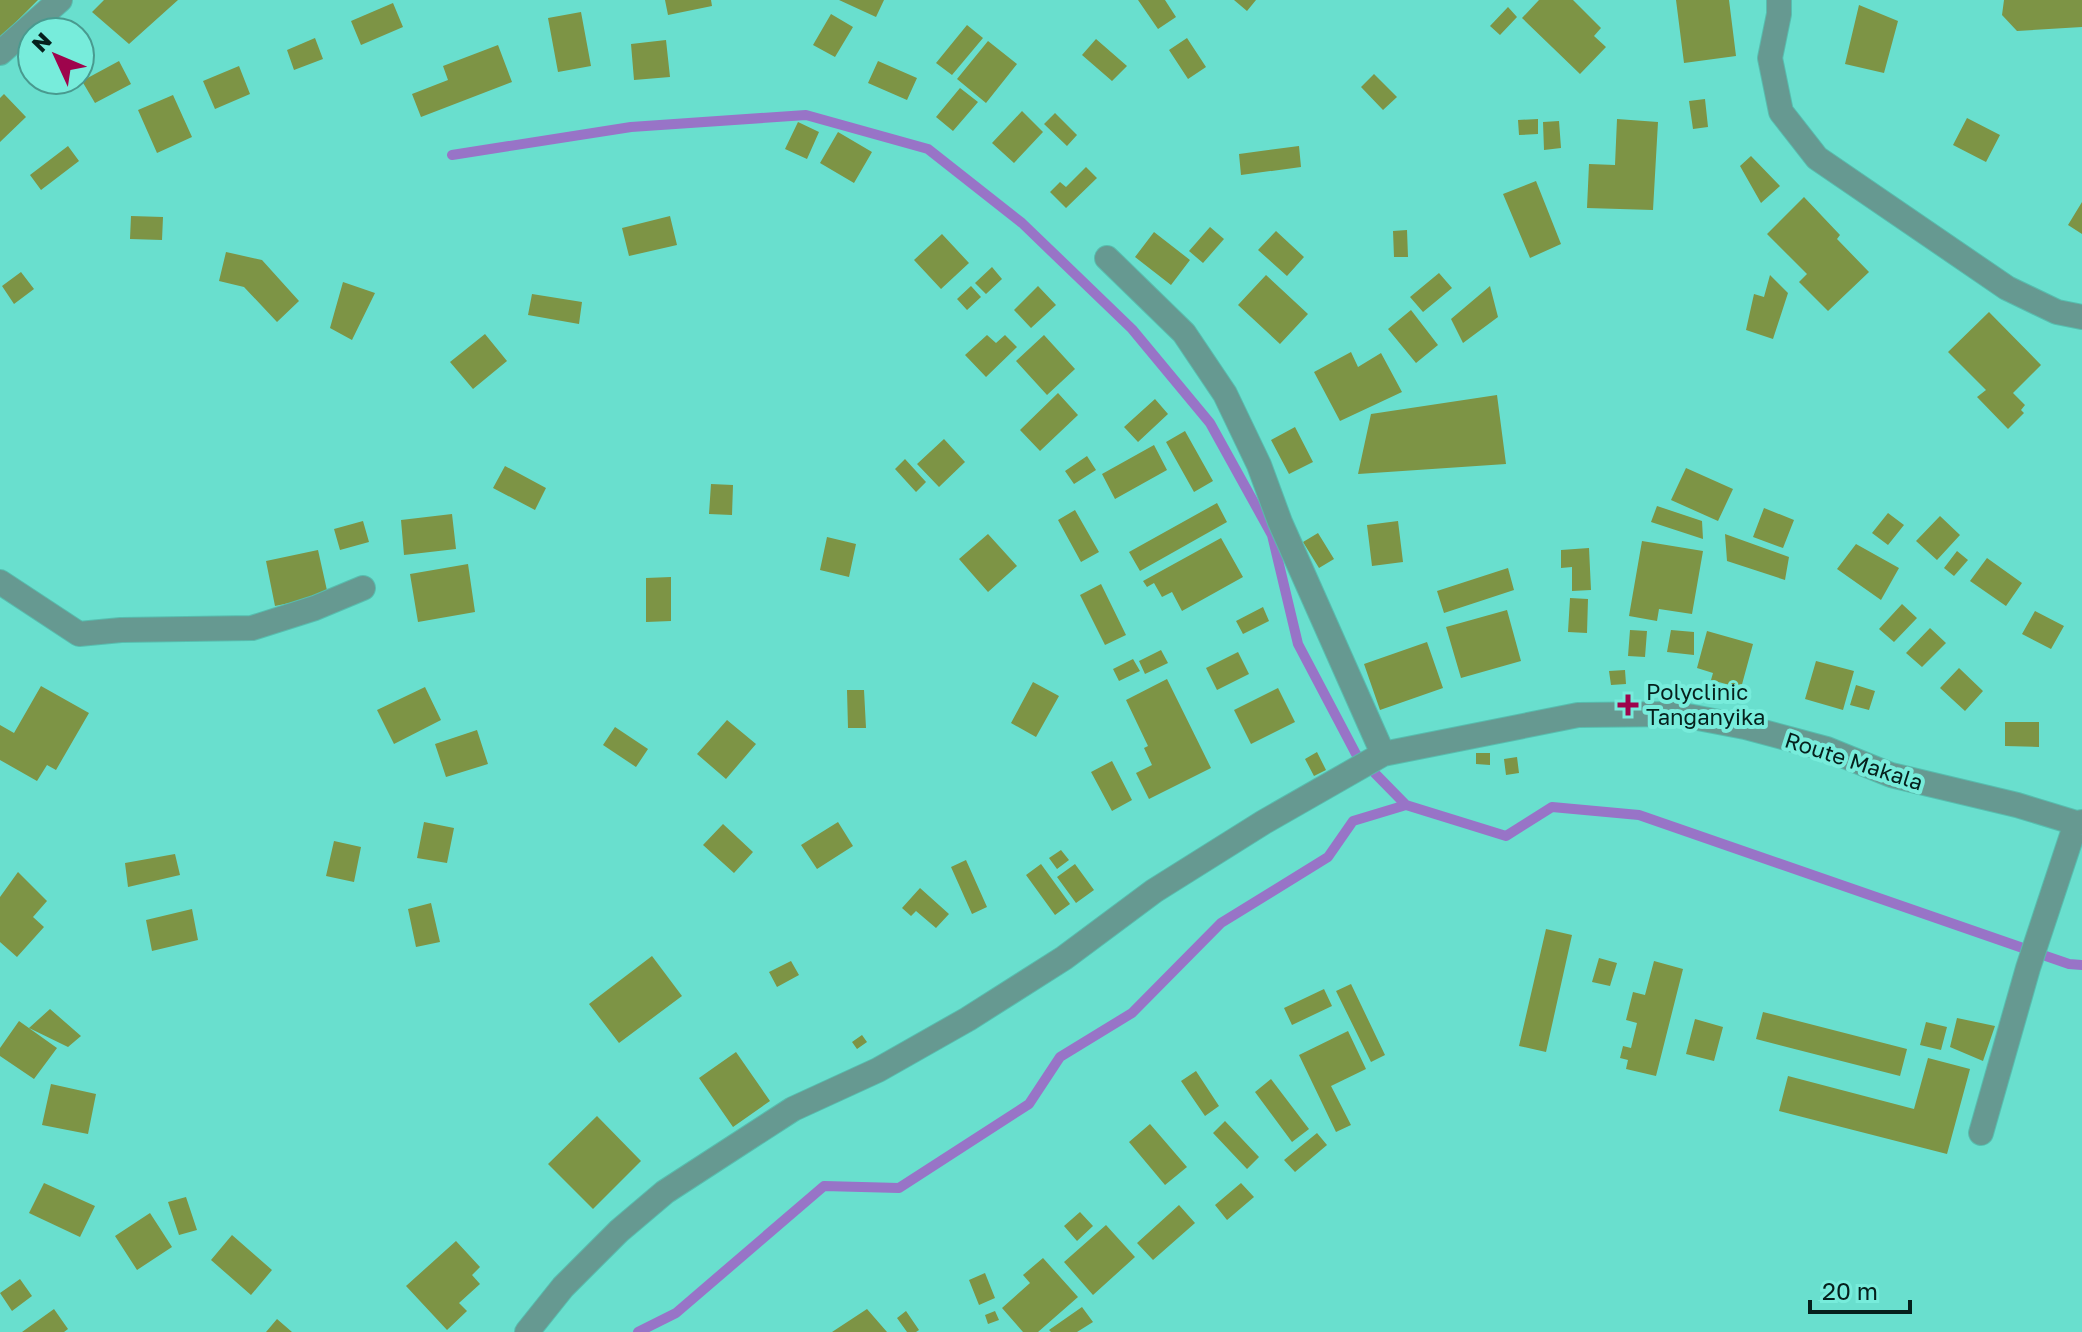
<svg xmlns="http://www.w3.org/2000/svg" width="2082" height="1332" viewBox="0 0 2082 1332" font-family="'Golos Text',sans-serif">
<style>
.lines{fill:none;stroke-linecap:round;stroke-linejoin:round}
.stream{stroke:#9874c7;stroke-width:10}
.building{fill:#7d9445}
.minor-casing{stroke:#57bdae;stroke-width:26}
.minor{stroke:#669991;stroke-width:24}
.poi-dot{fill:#9e044c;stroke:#77ecdb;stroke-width:3}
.labels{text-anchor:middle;stroke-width:8;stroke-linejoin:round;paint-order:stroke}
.poi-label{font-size:22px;fill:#05201c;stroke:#77ecdb;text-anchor:start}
.street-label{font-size:22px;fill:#05201c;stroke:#77ecdb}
</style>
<rect width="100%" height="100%" fill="#69dfce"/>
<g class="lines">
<path class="stream" d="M452,155L631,127L806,115L928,149L1022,223L1132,329L1210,423L1272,535L1298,644L1356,754L1406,805
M638,1332L676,1313L824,1186L899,1188L1029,1104L1060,1057L1132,1013L1221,923L1328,857L1353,821L1406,805L1506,836L1552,807L1639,815L2069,964L2082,965"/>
</g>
<path class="building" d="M0,0H38L0,38Z
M104,0H178L129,44L92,12Z
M665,0H711L712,6L668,15Z
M839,0H884L876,17Z
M1138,0H1165L1176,17L1158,29Z
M1234,0H1256L1247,11Z
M1539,0H1573L1601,28L1594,36L1606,47L1580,74L1522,18Z
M1676,0H1729L1736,56L1684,63Z
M2004,0H2082V27L2017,31L2002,15Z
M393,3L403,27L361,45L351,21Z
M1859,5L1898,21L1884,73L1845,64Z
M1508,7L1517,17L1500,35L1490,26Z
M581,12L591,66L558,72L548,18Z
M831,14L853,27L835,57L813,45Z
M967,25L983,38L952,75L936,63Z
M315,38L323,59L294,70L287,50Z
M1187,38L1206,67L1188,79L1169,50Z
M1096,39L1127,66L1112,81L1082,55Z
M666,40L670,77L634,80L631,44Z
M988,41L1017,64L986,103L957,79Z
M498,45L512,82L421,117L412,94L448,80L443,66Z
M119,61L131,84L95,103L82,81Z
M878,61L917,78L907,100L868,83Z
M239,66L250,94L215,109L203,81Z
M1374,74L1397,97L1383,110L1361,87Z
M960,88L978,102L953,131L936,117Z
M4,94L26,117L0,142V98Z
M173,95L192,137L157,153L138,110Z
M1705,99L1708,127L1693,129L1689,101Z
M1022,111L1043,132L1014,163L992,143Z
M1055,113L1077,135L1067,146L1044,124Z
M1967,118L2000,135L1986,162L1953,145Z
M1538,119V134L1519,135L1518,120Z
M1617,119L1658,122L1653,210L1587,208L1589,164L1615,165Z
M1559,121L1561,148L1544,150L1543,122Z
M798,122L819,132L807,159L785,149Z
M838,132L872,152L854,183L820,163Z
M68,146L79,161L41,190L30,175Z
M1299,146L1301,167L1241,175L1239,154Z
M1751,156L1780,186L1761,203L1740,166Z
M1086,167L1097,178L1066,208L1050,192L1060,182L1066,187Z
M1536,181L1561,244L1530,258L1503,194Z
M1804,197L1840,235L1837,239L1869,272L1828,311L1799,282L1807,274L1767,234Z
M2082,202V234L2068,225Z
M131,216L163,217L162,240L130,239Z
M670,216L677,245L629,256L622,228Z
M1210,227L1224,239L1203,263L1189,251Z
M1407,230L1408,257H1394L1393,231Z
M1276,231L1304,257L1287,276L1258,250Z
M1154,232L1190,260L1171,285L1135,257Z
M942,234L969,263L941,289L914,260Z
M226,252L262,260L299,301L277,322L244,287L219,281Z
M992,267L1002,279L986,294L975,283Z
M21,272L34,289L14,304L2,286Z
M1439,273L1452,288L1423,312L1410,297Z
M1266,275L1308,314L1280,344L1238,305Z
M1770,275L1788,293L1773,339L1746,330L1754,294L1764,297Z
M343,282L375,293L352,340L330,328Z
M971,286L981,297L967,310L957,299Z
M1038,286L1056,305L1031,328L1014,310Z
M1490,286L1498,317L1463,343L1451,319Z
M532,294L582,302L579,324L528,315Z
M1411,310L1438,345L1416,363L1388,329Z
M1989,312L2041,365L2013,393L2025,405L2021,410L2024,413L2008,429L1977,397L1986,390L1948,352Z
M485,334L507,361L473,389L450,362Z
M987,335L996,343L1005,335L1017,347L986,377L965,355Z
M1044,335L1075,369L1047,395L1016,361Z
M1351,352L1358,367L1381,353L1402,392L1340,421L1314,372Z
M1058,393L1078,415L1040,451L1020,430Z
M1497,395L1506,464L1358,474L1371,414Z
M1155,399L1168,414L1138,442L1124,427Z
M1295,427L1313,462L1289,474L1271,440Z
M1185,431L1213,481L1194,492L1166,442Z
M944,439L965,462L939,487L917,464Z
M1154,445L1167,470L1115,499L1102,474Z
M1087,456L1096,470L1074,484L1065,471Z
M905,459L926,482L916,492L895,469Z
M505,466L546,488L535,510L493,488Z
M1686,468L1733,489L1718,521L1671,500Z
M711,484L733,485L732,515L709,514Z
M1217,503L1227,522L1140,571L1129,552Z
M1657,506L1702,521L1703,539L1651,522Z
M1764,508L1794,520L1783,548L1753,537Z
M1075,510L1099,552L1081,562L1058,520Z
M1888,513L1904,525L1888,545L1872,533Z
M452,514L456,549L404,555L401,520Z
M1940,516L1960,535L1937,560L1916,541Z
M363,521L369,542L340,550L334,529Z
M1398,521L1403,562L1372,566L1367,525Z
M1318,533L1334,559L1319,568L1303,542Z
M988,534L1017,566L988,592L959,559Z
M1725,534L1789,557L1785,580L1727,561Z
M827,537L856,544L849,577L820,570Z
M1221,538L1243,577L1182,611L1172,592L1162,597L1154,583L1147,587L1143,581Z
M1642,541L1703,551L1692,614L1659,609L1657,621L1629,616Z
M1856,544L1899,568L1881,600L1837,569Z
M1589,548L1591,590L1572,591V567L1561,568V550Z
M318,550L328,595L275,606L266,561Z
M1957,551L1968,560L1954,576L1944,568Z
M1987,558L2022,583L2006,606L1970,581Z
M468,564L475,612L418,622L410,574Z
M1508,568L1514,590L1444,613L1437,591Z
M671,577V621L646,622V578Z
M1101,584L1126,635L1105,645L1080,595Z
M1570,598L1588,599L1587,633L1568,632Z
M1902,604L1917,618L1894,642L1879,629Z
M1263,607L1269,621L1243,634L1236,621Z
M1507,610L1521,661L1461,678L1446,627Z
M2035,611L2064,626L2051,649L2022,634Z
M1930,628L1946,643L1922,667L1906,653Z
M1630,630L1647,631L1645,657L1628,656Z
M1671,630L1694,632V655L1667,652Z
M1707,631L1753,644L1741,688L1711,680L1713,673L1697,668Z
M1427,642L1443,688L1380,710L1364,664Z
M1161,650L1168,663L1145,674L1139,661Z
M1238,652L1249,674L1217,690L1206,668Z
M1133,659L1140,671L1119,681L1113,669Z
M1816,661L1854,671L1843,710L1805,699Z
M1959,668L1983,691L1965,711L1940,688Z
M1625,670L1626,684L1611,685L1609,671Z
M1167,679L1211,768L1149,799L1136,773L1152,765L1144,748L1148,746L1126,700Z
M1033,682L1059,696L1036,737L1011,723Z
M1856,685L1875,691L1869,710L1850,705Z
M41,686L89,713L56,770L47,765L37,781L0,760V725L14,733Z
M425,687L441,720L394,744L377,710Z
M1278,688L1295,722L1251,744L1234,710Z
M847,690H864L866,728H848Z
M727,720L756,744L726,779L697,754Z
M2005,722H2039V747L2005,746Z
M615,727L648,749L636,767L603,745Z
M477,730L488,764L446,777L435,744Z
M1317,752L1326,770L1314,776L1305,759Z
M1476,753H1490V765L1476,764Z
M1517,757L1519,773L1506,775L1504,759Z
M1112,761L1132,800L1112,811L1091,772Z
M424,822L454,828L447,863L417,858Z
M838,822L853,846L817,869L801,845Z
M723,824L753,852L734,873L703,845Z
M334,841L361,847L354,882L326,876Z
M1061,850L1069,860L1057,869L1049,858Z
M175,854L180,875L128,887L125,863Z
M966,860L987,907L972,914L951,867Z
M1041,864L1070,904L1055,915L1026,875Z
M1075,864L1094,890L1076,903L1057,877Z
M18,872L47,901L33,917L44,927L17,957L0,942V897Z
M920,888L949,914L936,928L916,911L911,916L902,908Z
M431,903L440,942L416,947L408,909Z
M192,909L198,940L152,951L146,920Z
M1546,929L1572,935L1546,1052L1519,1046Z
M652,956L682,996L619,1043L589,1004Z
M1599,958L1617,963L1610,986L1592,982Z
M791,961L799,975L777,987L769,972Z
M1654,961L1683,969L1656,1076L1626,1069L1628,1060L1620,1058L1623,1046L1631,1048L1637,1023L1626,1020L1633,992L1645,995Z
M1351,984L1385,1055L1371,1062L1336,991Z
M1324,989L1332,1006L1292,1025L1284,1008Z
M50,1009L81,1036L68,1047L29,1028Z
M1763,1012L1907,1049L1900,1076L1756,1039Z
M1957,1018L1995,1026L1983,1061L1950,1047Z
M1695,1019L1723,1027L1714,1061L1686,1054Z
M19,1021L57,1048L34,1079L0,1056V1048Z
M1926,1022L1947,1027L1941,1050L1920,1045Z
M1348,1031L1366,1069L1331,1086L1351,1125L1336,1132L1299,1055Z
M862,1035L867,1042L857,1049L852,1042Z
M736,1052L770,1101L733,1127L699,1078Z
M1928,1058L1970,1069L1947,1154L1779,1111L1788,1076L1914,1109Z
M1196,1071L1219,1106L1205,1116L1181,1081Z
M1271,1079L1309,1129L1292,1142L1255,1092Z
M51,1084L96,1094L88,1134L42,1125Z
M597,1116L641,1161L593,1209L548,1164Z
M1225,1121L1259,1157L1247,1169L1213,1133Z
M1150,1124L1187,1167L1165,1185L1129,1142Z
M1317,1133L1327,1145L1295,1172L1284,1160Z
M44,1183L95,1206L80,1237L29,1213Z
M1241,1183L1254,1197L1227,1220L1215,1205Z
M186,1197L197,1230L179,1235L168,1202Z
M1179,1205L1195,1223L1153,1260L1137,1243Z
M1080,1212L1093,1226L1077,1241L1064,1226Z
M150,1213L172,1247L137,1270L115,1236Z
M1106,1225L1135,1257L1093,1295L1064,1262Z
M232,1235L272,1270L251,1295L211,1260Z
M456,1241L480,1267L472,1275L480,1284L459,1303L467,1311L447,1330L406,1286Z
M1043,1258L1078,1297L1038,1332H1023L1002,1308L1030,1283L1023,1275Z
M985,1273L995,1298L979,1305L969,1280Z
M20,1279L32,1296L12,1311L0,1293Z
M1082,1307L1093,1322L1077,1332H1051L1049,1330Z
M54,1309L68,1329L64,1332H22Z
M867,1309L887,1332H832Z
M906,1311L919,1330L916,1332H907L897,1318Z
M995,1311L999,1320L988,1324L985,1315Z
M277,1319L292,1332H266Z"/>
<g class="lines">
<g class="minor-casing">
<path id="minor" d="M1779,0V14L1770,58L1781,112L1817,158L2007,288L2057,312L2082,317
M0,53L60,0
M1107,258L1184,333L1225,394L1259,465L1280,522L1383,754
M0,582L79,634L121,630L252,628L315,608L363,588
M1981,1133L2028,968L2076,823
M527,1332L563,1287L619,1231L665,1192L793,1109L878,1070L968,1019L1064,958L1154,891L1264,822L1383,754L1578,715L1677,714L1745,727L1827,749L1891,775L2017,805L2076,823L2082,822"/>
</g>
<use href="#minor" class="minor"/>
</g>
<path class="poi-dot" d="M1624 693h8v8h8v8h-8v8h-8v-8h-8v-8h8z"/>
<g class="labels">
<g class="poi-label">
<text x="1646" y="700">Polyclinic<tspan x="1646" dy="25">Tanganyika</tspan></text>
</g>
<g class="street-label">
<text transform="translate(1854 761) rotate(18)" y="8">Route Makala</text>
</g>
</g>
<g transform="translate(56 56) rotate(314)"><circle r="38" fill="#77ecdb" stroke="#499a8f" stroke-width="2"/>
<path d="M0-6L14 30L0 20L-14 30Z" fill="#9e044c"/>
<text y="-12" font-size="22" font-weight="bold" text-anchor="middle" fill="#05201c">N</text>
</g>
<path d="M1810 1300v12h100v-12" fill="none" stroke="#05201c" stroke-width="4"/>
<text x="1822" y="1300" font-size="24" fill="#05201c" stroke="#77ecdb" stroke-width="6" paint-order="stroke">20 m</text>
</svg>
